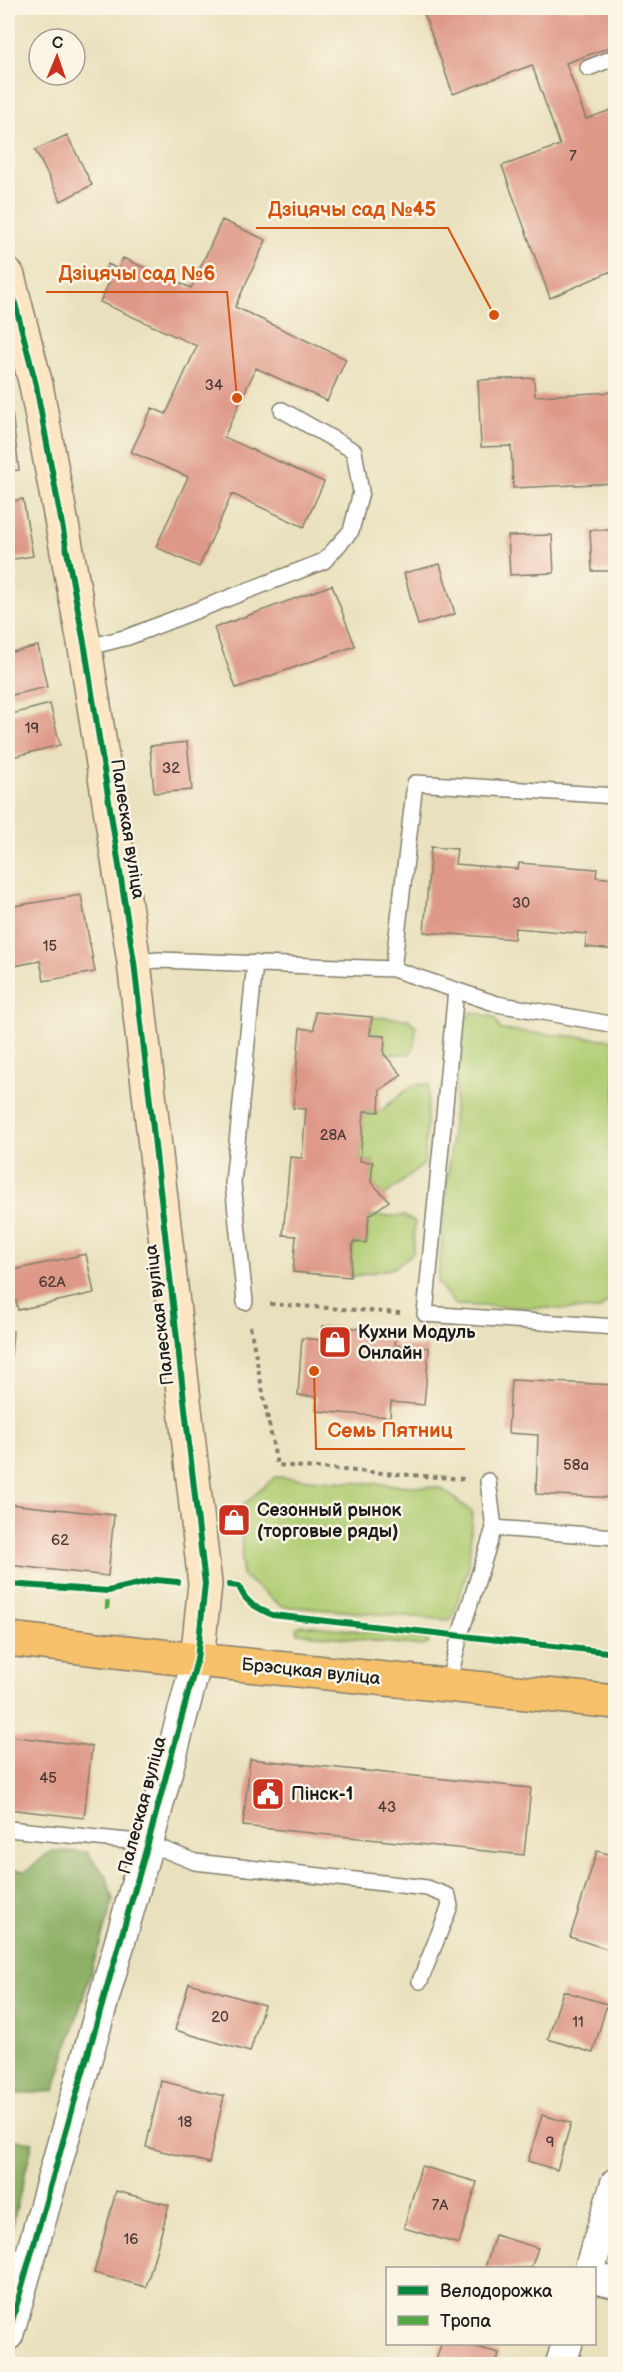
<svg xmlns="http://www.w3.org/2000/svg" width="623" height="2372" viewBox="0 0 623 2372" font-family="'Balsamiq Sans',sans-serif">
<style>
.green{fill:#b0cd73;stroke:#667448;stroke-width:1.5}
.forest{fill:#8cb065;stroke:#546640;stroke-width:1.5}
.building{fill:#de9887}
.lines{fill:none;stroke-linecap:round;stroke-linejoin:round}
.lane-casing{stroke:#827e6c;stroke-width:18}
.street-casing{stroke:#827e6c;stroke-width:33}
.secondary-casing{stroke:#827e6c;stroke-width:36}
.primary-casing{stroke:#827e6c;stroke-width:36}
.path{stroke:#827e6c;stroke-width:4;stroke-dasharray:4.5 4.5;stroke-linecap:butt}
.lane{stroke:#fff;stroke-width:15}
.street{stroke:#fff;stroke-width:30}
.secondary{stroke:#fce6c4;stroke-width:33}
.primary{stroke:#f7c06b;stroke-width:33}
.quiet{stroke:#52a943;stroke-width:4.5;stroke-dasharray:9 4.5;stroke-linecap:butt}
.cycleway-casing{stroke:#fcf5e5;stroke-width:10}
.cycleway{stroke:#00873e;stroke-width:6}
.labels{text-anchor:middle;stroke-width:5;stroke-linejoin:round;paint-order:stroke}
.number-label{font-size:15px;fill:#4c3b37}
.street-label{font-size:18px;fill:#1c1c1c;stroke:#fcf5e5}
.poi-label{font-size:18px;font-weight:bold;fill:#1c1c1c;stroke:#fcf5e5;text-anchor:start}
.leader{fill:none;stroke:#d4530e;stroke-width:2}
.callout-dot{fill:#d4530e;stroke:#fcf5e5;stroke-width:2}
.callout-label{font-size:20px;text-anchor:middle;font-weight:bold;fill:#d4530e;stroke:#fcf5e5;stroke-width:5;stroke-linejoin:round;paint-order:stroke}
</style>
<rect width="100%" height="100%" fill="#fcf5e5"/>
<filter id="ink" filterUnits="userSpaceOnUse"><feTurbulence type="fractalNoise" baseFrequency=".0167" numOctaves="2"/><feDisplacementMap in="SourceGraphic" scale="12" xChannelSelector="R" yChannelSelector="G"/><feConvolveMatrix kernelMatrix="1 2 1 2 8 2 1 2 1" color-interpolation-filters="sRGB"/></filter>
<filter id="wash" filterUnits="userSpaceOnUse"><feTurbulence type="fractalNoise" baseFrequency=".008" numOctaves="4" result="noise"/><feDisplacementMap in="SourceGraphic" scale="24" xChannelSelector="R" yChannelSelector="G"/><feGaussianBlur stdDeviation="1.35" result="paint"/><feColorMatrix in="noise" values="0 0 0 0 0 0 0 0 0 0 0 0 0 0 0 0 0 1.4 0 .05"/><feComposite in="paint" operator="in"/></filter>
<g filter="url(#wash)">
<rect width="100%" height="100%" fill="#e9e1bd"/>
<path class="green" d="M471,1012L494,1017L501,1030L615,1040V1294L599,1310L455,1305L438,1283L462,1024Z
M372,1017L408,1019L416,1026L414,1048L409,1054H384L385,1036L370,1035Z
M429,1084L424,1164L384,1196L371,1182L373,1162L360,1161L364,1111L379,1112L413,1085Z
M369,1216H404L415,1222L413,1253L394,1268L350,1277L353,1242L366,1243Z
M275,1477L441,1488L472,1512L469,1565L452,1620L281,1606L242,1575L241,1507Z
M302,1625L425,1638L429,1643L423,1646L298,1633L296,1628Z"/>
<path class="forest" d="M51,1851L87,1852L107,1877L113,1901L54,2091L8,2095V1870L26,1871Z
M8,2139L33,2142L8,2242Z"/>
<g id="blocks">
<path class="building" d="M422,8H616V45L566,63L586,119L616,108V300L611,271L550,298L502,166L560,145L532,65L453,94Z
M67,135L92,185L61,201L35,150Z
M222,220L266,240L235,307L346,359L327,401L256,368L224,437L324,482L304,527L232,494L199,567L156,547L188,477L131,452L152,408L166,414L197,346L100,302L110,281L102,277L108,264L118,269L123,258L191,288Z
M534,378L535,396L616,392V483L513,488L511,446L481,447L478,380Z
M8,412H12L19,470L8,471Z
M23,499L33,556L8,560V502Z
M590,530H616V571H592Z
M552,535L554,573L510,575L508,536Z
M440,564L455,614L418,625L404,573Z
M332,585L355,646L236,688L214,628Z
M38,646L47,687L8,696V653Z
M50,704L60,745L12,757L8,741V715Z
M187,742L192,790L154,793L150,746Z
M431,847L457,849L455,864L518,869L519,863L597,869L596,877L616,879V950L585,947L587,934L515,928L514,939L424,932Z
M81,895L95,972L44,981L40,961L14,966L8,931V907Z
M315,1012L372,1017L370,1035L385,1036L384,1054L402,1075L380,1090L379,1112L364,1111L360,1161L373,1162L371,1182L389,1201L369,1216L366,1243L353,1242L350,1277L293,1272L296,1236L283,1235L290,1157L302,1158L306,1109L293,1108L300,1028L314,1030Z
M86,1254L94,1293L18,1310L9,1271Z
M322,1326L396,1331L395,1345L429,1348L424,1405L391,1402L390,1417L316,1411L317,1397L298,1395L302,1338L321,1340Z
M8,1330L13,1331L9,1383H8Z
M511,1380L616,1385V1498L536,1494L538,1435L508,1433Z
M8,1504L114,1515L108,1576L8,1565Z
M8,1736L92,1746L84,1818L8,1809Z
M250,1759L531,1788L524,1855L243,1826Z
M597,1851L616,1856V1952L570,1937Z
M189,1983L264,2005L250,2052L175,2030Z
M563,1991L607,2004L593,2053L548,2039Z
M161,2081L224,2096L209,2163L146,2147Z
M542,2115L571,2123L557,2170L528,2161Z
M421,2166L477,2182L459,2244L404,2228Z
M116,2191L169,2205L146,2287L94,2273Z
M495,2235L538,2248L531,2268H485Z
M441,2344H464L499,2353L496,2364H435Z"/>
</g>
</g>
<g filter="url(#ink)">
<use href="#blocks" fill-opacity="0" stroke="#827e6c" stroke-width="1.5"/>
<g class="lines">
<g class="lane-casing">
<path id="lane" d="M588,68L616,57
M85,648L128,637L324,561L351,531L361,492L354,451L282,410
M134,962L159,960L393,969L497,1004L616,1025
M393,969L415,783L616,796
M456,990L425,1314L616,1327
M245,1302L233,1183L255,963
M494,1528L616,1537
M448,1685L460,1635L494,1528L488,1481
M8,1829L148,1843L195,1862L427,1888L448,1896L450,1906L420,1981"/>
</g>
<g class="street-casing">
<path id="street" d="M590,2268L616,2183
M594,2278L616,2283
M8,2335L148,1843L197,1660
M561,2364L567,2344"/>
</g>
<g class="secondary-casing">
<path id="secondary" d="M8,276L36,385L85,648L134,962L205,1584L197,1660"/>
</g>
<g class="primary-casing">
<path id="primary" d="M8,1639L197,1660L616,1702"/>
</g>
<path class="path" d="M270,1304L400,1313
M250,1326L277,1465L464,1479"/>
<use href="#lane" class="lane"/>
<use href="#street" class="street"/>
<use href="#secondary" class="secondary"/>
<use href="#primary" class="primary"/>
<path class="quiet" d="M107,1609L108,1591"/>
<g class="cycleway-casing">
<path id="cycleway" d="M8,276L36,385L85,648L134,962L205,1584L197,1660L148,1843L8,2335
M8,1584L108,1591L156,1580L178,1582
M229,1585L239,1586C245,1603 256,1607 272,1615L616,1653"/>
</g>
<use href="#cycleway" class="cycleway"/>
</g>
</g>
<defs>
<g id="shop-square" transform="scale(1.725)"><rect x="-9" y="-9" width="18" height="18" rx="4" fill="#c8321e" stroke="#fcf5e5"/><path d="M-5-2.5h2.3a2.7 3.5 0 0 1 5.4 0H5L5.5 6h-11ZM-1.5-2.5h3a1.5 2.3 0 0 0-3 0Z" fill="#fff"/></g>
<g id="civic-square" transform="scale(1.725)"><rect x="-9" y="-9" width="18" height="18" rx="4" fill="#c8321e" stroke="#fcf5e5"/><path d="M-.6-6.5H3V-4.5H.6V-3L4-1V1h2V6H-6V1h2V-1L-.6-3ZM-1.2 2.5V6h2.4V2.5Z" fill="#fff"/></g>
</defs>
<g fill-rule="evenodd">
<use href="#shop-square" x="335" y="1342"/>
<use href="#shop-square" x="234" y="1520"/>
<use href="#civic-square" x="268" y="1794"/>
</g>
<g class="labels">
<g class="number-label">
<text x="573" y="161">7</text>
<text x="214" y="390">34</text>
<text x="32" y="733">19</text>
<text x="171" y="773">32</text>
<text x="521" y="908">30</text>
<text x="50" y="951">15</text>
<text x="333" y="1140">28А</text>
<text x="52" y="1287">62А</text>
<text x="576" y="1470">58a</text>
<text x="60" y="1545">62</text>
<text x="48" y="1783">45</text>
<text x="387" y="1812">43</text>
<text x="220" y="2022">20</text>
<text x="578" y="2027">11</text>
<text x="185" y="2127">18</text>
<text x="550" y="2147">9</text>
<text x="440" y="2210">7А</text>
<text x="131" y="2244">16</text>
</g>
<g class="street-label">
<text transform="translate(128 829) rotate(81)" y="6">Палеская вуліца</text>
<text transform="translate(159 1315) rotate(-97)" y="6">Палеская вуліца</text>
<text transform="translate(311 1671) rotate(6)" y="6">Брэсцкая вуліца</text>
<text transform="translate(142 1805) rotate(-75)" y="6">Палеская вуліца</text>
</g>
<g class="poi-label">
<text x="358" y="1338">Кухни Модуль<tspan x="358" dy="21">Онлайн</tspan></text>
<text x="257" y="1516">Сезонный рынок<tspan x="257" dy="21">(торговые ряды)</tspan></text>
<text x="291" y="1800">Пінск-1</text>
</g>
</g>
<path class="leader" d="M494 315L448 228H256M237 398L227 292H46M314 1371L316 1449H465"/>
<g class="callout-dot">
<circle cx="494" cy="315" r="6"/>
<circle cx="237" cy="398" r="6"/>
<circle cx="314" cy="1371" r="6"/>
</g>
<g class="callout-label">
<text x="352" y="216">Дзіцячы сад №45</text>
<text x="137" y="280">Дзіцячы сад №6</text>
<text x="390" y="1437">Семь Пятниц</text>
</g>
<rect width="623" height="2372" fill="none" stroke="#fcf5e5" stroke-width="30"/>
<rect x="386" y="2267" width="210" height="78" fill="#fcf5e5" stroke="#a29e95" stroke-width="1.5"/>
<rect x="398" y="2286" width="30" height="9" fill="#00873e" stroke="#a29e95" stroke-width="1.5"/>
<text x="440" y="2297" font-size="18" fill="#1c1c1c">Велодорожка</text>
<rect x="398" y="2316" width="30" height="9" fill="#52a943" stroke="#a29e95" stroke-width="1.5"/>
<text x="440" y="2327" font-size="18" fill="#1c1c1c">Тропа</text>
<g transform="translate(57 57) rotate(2)"><circle r="28" fill="#fcf5e5" stroke="#a29e95" stroke-width="1.5"/>
<path d="M0-4.5L10 22L0 15L-10 22Z" fill="#c8321e"/>
<text y="-9" font-size="16" font-weight="bold" text-anchor="middle" fill="#1c1c1c">С</text>
</g>
</svg>
